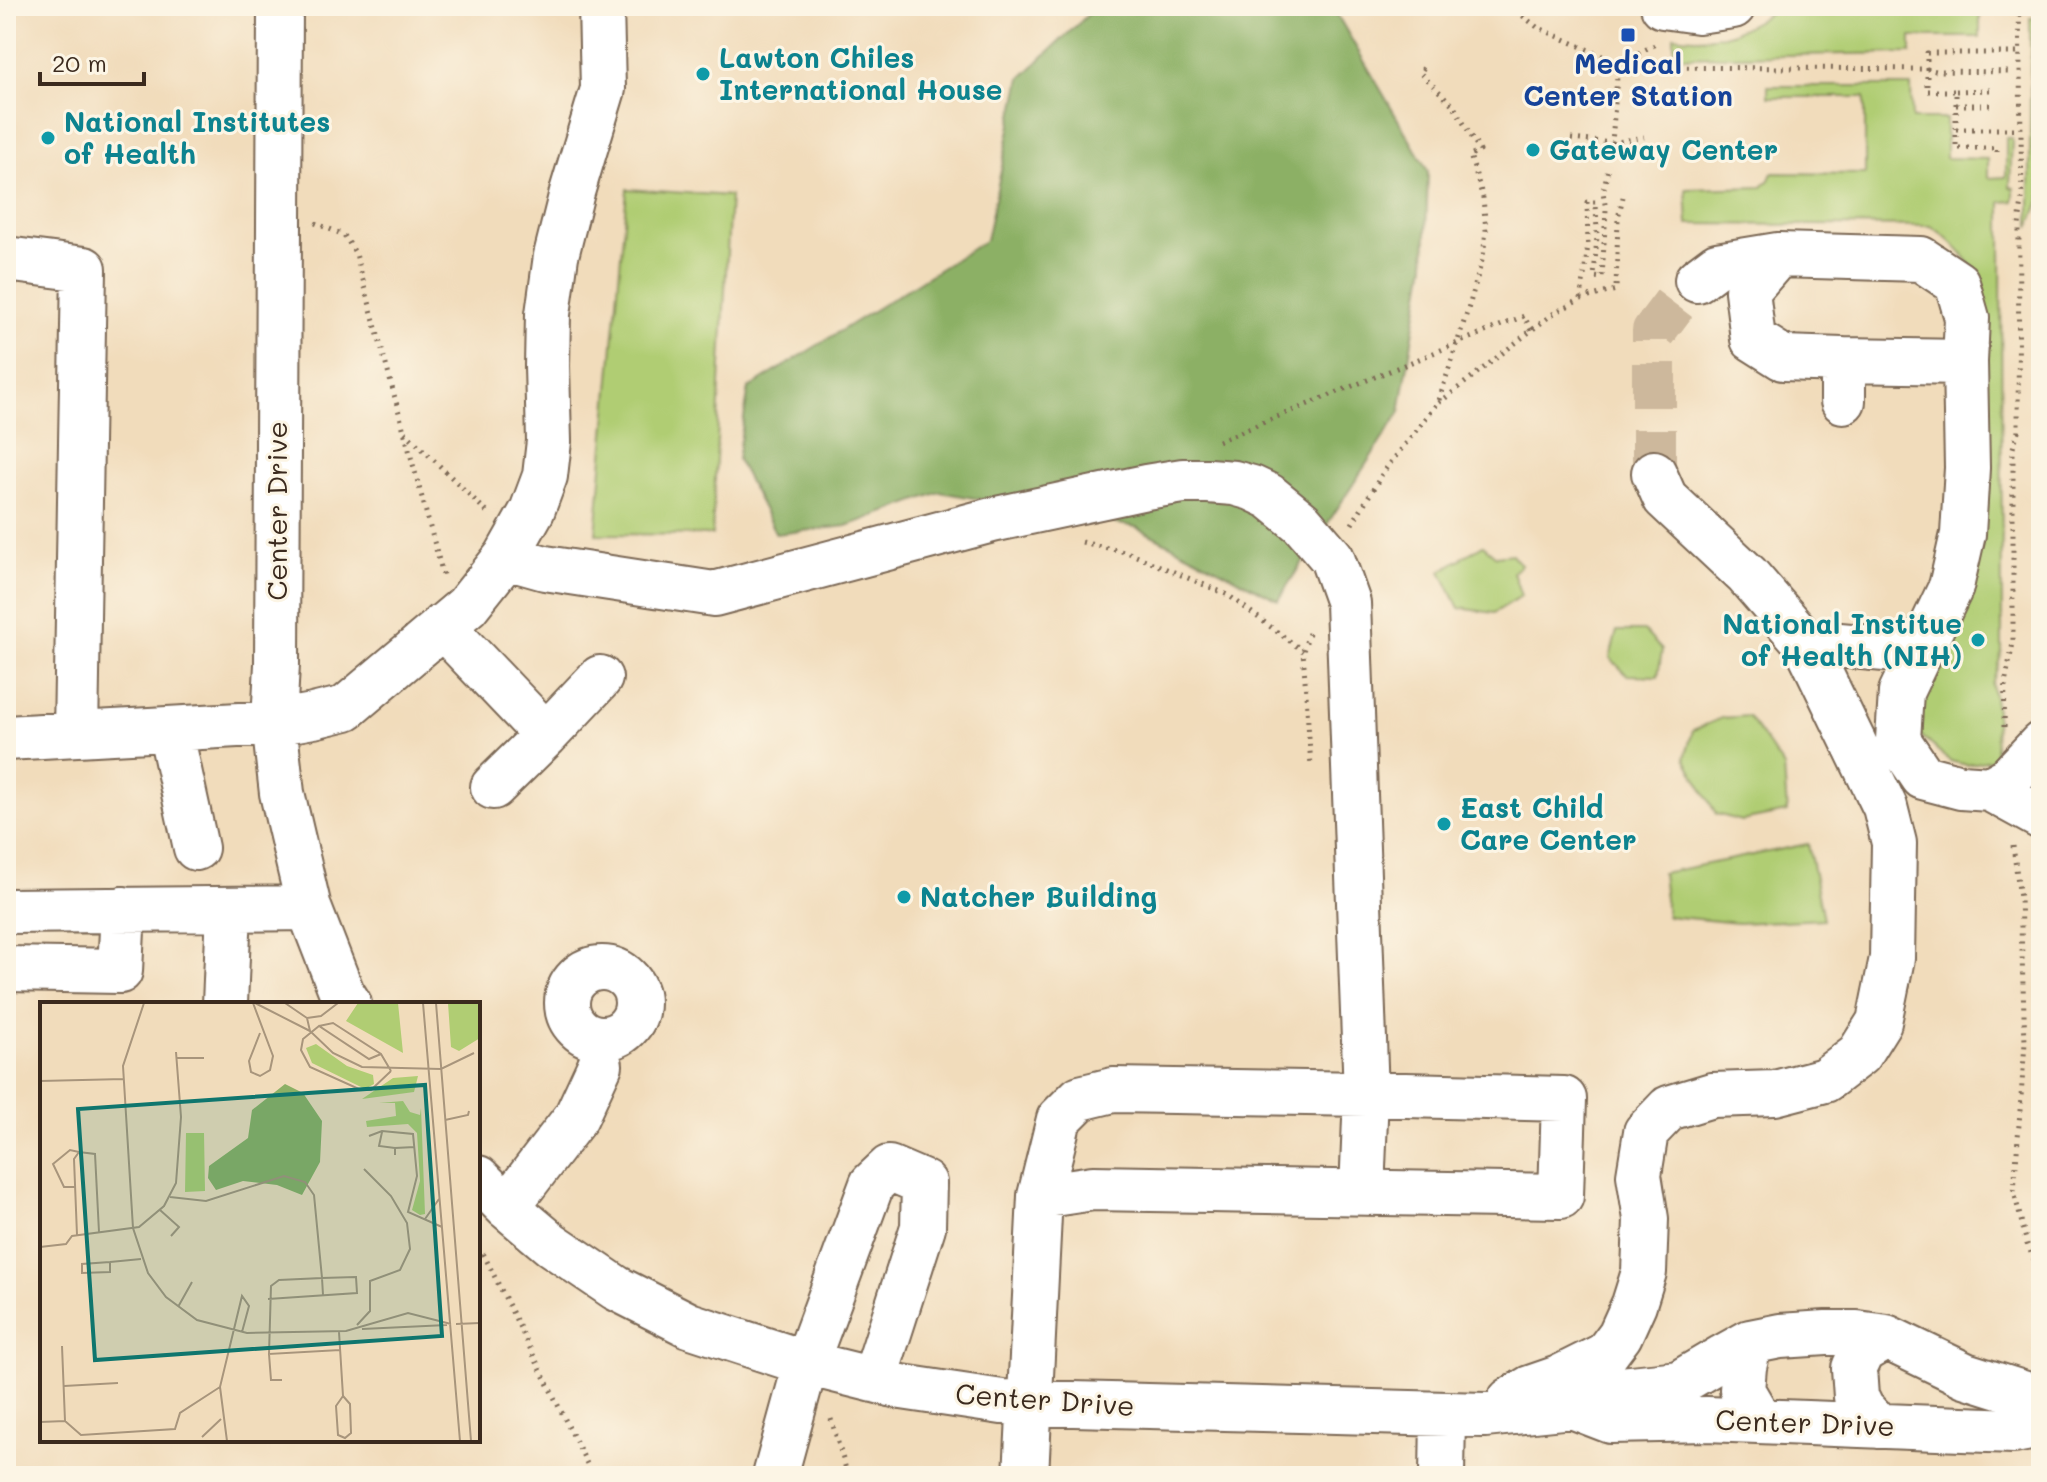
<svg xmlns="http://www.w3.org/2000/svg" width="2047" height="1482" viewBox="0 0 2047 1482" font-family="Mali,sans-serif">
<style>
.green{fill:#b0cd73;stroke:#767c48;stroke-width:2}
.forest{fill:#8cb065;stroke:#646d42;stroke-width:2}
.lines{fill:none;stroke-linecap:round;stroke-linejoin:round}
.minor-tunnel{stroke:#cdb89c;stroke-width:44;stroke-dasharray:44 22;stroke-linecap:butt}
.minor-casing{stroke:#7b6855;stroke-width:48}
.path{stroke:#7b6855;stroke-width:5;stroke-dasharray:2 6;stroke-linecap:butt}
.minor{stroke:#fff;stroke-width:44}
.transit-dot{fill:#1a4fb4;stroke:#fcf5e5;stroke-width:3}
.culture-dot{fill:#0f9aa8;stroke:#fcf5e5;stroke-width:3}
.labels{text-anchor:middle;stroke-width:6;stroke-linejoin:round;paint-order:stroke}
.culture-label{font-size:28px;font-weight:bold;fill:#0d838f;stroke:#fcf5e5;text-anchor:start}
.transit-label{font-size:28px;font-weight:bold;fill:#164399;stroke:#fcf5e5}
.street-label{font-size:28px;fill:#3b2a1e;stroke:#fcf5e5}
.inset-road{fill:none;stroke:#a8957c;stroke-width:2}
.view{fill:#0f766e;fill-opacity:0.15;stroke:#0f766e;stroke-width:4}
.inset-edge{fill:none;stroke:#3b2a1e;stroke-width:4}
</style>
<rect width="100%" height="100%" fill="#fcf5e5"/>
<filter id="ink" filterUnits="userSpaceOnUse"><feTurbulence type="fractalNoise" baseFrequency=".0125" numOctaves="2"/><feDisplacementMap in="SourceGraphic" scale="16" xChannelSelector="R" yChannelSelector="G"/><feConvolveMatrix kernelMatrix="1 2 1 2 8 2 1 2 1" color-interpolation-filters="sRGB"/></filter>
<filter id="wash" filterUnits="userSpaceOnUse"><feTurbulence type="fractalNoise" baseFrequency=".006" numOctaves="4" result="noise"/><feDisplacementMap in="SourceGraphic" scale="32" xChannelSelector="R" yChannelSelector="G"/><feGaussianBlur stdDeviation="1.8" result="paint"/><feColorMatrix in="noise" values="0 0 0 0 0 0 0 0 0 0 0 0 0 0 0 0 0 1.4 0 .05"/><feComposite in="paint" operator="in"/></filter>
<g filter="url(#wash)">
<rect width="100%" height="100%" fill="#f1dcbb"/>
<path class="green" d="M1780,6H1980V37H1911V53L1674,57V36C1719,43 1744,31 1780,6Z
M2030,18H2041V198L2030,227Z
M1768,86H1911L1912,119H1946V158L1988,159V178L2006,177V138H2012L2010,187L2014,188V201L2001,202L2002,652L1992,684L1996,711L1995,759L1967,765L1950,761L1919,734L1916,707L1983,388V284C1970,261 1953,240 1931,226L1688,224L1686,189L1762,187L1769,180L1772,173L1865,174V97H1768Z
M627,189L730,196L712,535L596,534Z
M1483,545L1496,556L1512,554L1521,565L1513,572L1521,596L1494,613L1459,608L1441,571Z
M1617,631H1644L1662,650L1658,676L1627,675L1610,658Z
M1748,716L1784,767L1787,812L1742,821L1716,814L1685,758L1693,730L1722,718Z
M1808,844L1823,919L1738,923L1667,916L1662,873Z"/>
<path class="forest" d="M1097,6H1332L1428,171L1425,264L1400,412L1278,600L1136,527L940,492L847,526L776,534L737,459L749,388L986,240L1021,78Z"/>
</g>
<g filter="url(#ink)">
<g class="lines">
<path class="minor-tunnel" d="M1654,473V331L1681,295L1697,280"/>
<g class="minor-casing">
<path id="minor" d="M280,6L277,664L274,723L282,793L309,908L342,993L349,1004
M1663,6L1698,11L1733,6
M1778,255L1747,291L1753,339L1783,358L1843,360
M6,259L84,269L76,734
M1697,280L1717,265L1778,255L1921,259L1957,283L1967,318L1965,362L1967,468L1963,534L1951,587L1901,692L1898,740L1923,777L1961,787L1990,789L2041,817
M1843,401V360L1965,362
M506,557L545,568L714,594L992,520L1146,487L1183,481H1208L1234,483L1252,488L1269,496L1302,523L1332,558L1348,603L1366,1094L1113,1090L1080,1098L1059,1119L1040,1196L1026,1476
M442,626L546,735L493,787
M1805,642L1919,652
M170,729L196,848
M546,735L600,678
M6,738L274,723L313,716L346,708L467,606L506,557L532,511L545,476L549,441L547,366L548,314L556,256L572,192L603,89L601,6
M1990,789L2008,779L2041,744
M6,911L309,908
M567 1003a35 35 0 1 1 70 0a35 35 0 1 1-70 0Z
M6,969L120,971L123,909
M225,1004L229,909
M478,1178L507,1207L551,1244L616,1288L689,1325L806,1363L902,1387L1002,1402L1485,1415L1572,1406L1612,1390L1679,1383L1723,1357L1750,1342L1780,1336L1826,1333H1857L1886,1337L1965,1375L2041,1399
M1040,1196L1093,1188L1561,1196L1564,1099L1366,1094L1362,1192
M507,1207L576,1117L600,1065
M1750,1342L1744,1367L1742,1390L1760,1421
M1510,1400L1530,1388L1559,1378L1605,1355L1620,1335L1634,1304L1644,1272L1646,1219L1639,1175L1646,1132L1669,1108L1712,1095L1775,1093L1825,1080L1859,1054L1879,1022L1892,958L1894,843L1885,807L1805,642L1747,575L1665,498L1654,473
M1572,1406L1611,1421L1707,1419L2014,1431L2041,1426
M1878,1426L1862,1409L1856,1397L1854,1368L1862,1351L1886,1337
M775,1476L806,1363L872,1184L889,1168L924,1183L923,1227L874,1380
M1442,1476L1443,1415"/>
</g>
<path class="path" d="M1510,6L1537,27L1618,63L1649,67L1927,69V53H2019
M1956,91L1991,90
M1956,105H1991
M1956,129H2020
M1571,139L1612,143L1618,63L1655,45L1656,43
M1612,143L1644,137
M1997,152V148H1956V91H1927V69L1936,71L2009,72
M315,223L344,235L356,254L443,575
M1581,299L1616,290L1618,218L1623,197
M1439,403L1551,315L1581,299L1588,245L1587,202H1596L1597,236L1594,277L1602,278L1606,210L1603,192L1608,169
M405,432L487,512
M1218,441L1524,316L1531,330
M1352,524L1384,471L1438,403L1470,303L1483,257L1486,230L1483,198L1470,155L1480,151L1453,105L1420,73L1424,67
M1082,542L1129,553L1228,595L1303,651
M1309,633L1303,651L1311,766
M2004,727L2005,683L2013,643V448L2018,431L2019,226L2022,200L2019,6
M2013,846L2020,898L2025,1043L2014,1192L2027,1244L2041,1274
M478,1248L483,1253L593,1476
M831,1419L848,1476"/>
<use href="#minor" class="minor"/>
</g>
</g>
<rect class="transit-dot" x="1620" y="27" width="16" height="16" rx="4"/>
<g class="culture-dot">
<circle cx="703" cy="74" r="8"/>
<circle cx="48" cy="138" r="8"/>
<circle cx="1533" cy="150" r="8"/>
<circle cx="1978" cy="640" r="8"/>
<circle cx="1444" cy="824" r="8"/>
<circle cx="904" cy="897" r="8"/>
</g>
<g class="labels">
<g class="culture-label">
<text x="719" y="68">Lawton Chiles<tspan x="719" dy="32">International House</tspan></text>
<text x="64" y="132">National Institutes<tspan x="64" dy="32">of Health</tspan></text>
<text x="1549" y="160">Gateway Center</text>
<text x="1962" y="634" text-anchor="end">National Institue<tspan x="1962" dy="32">of Health (NIH)</tspan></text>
<text x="1460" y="818">East Child<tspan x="1460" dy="32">Care Center</tspan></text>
<text x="920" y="907">Natcher Building</text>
</g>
<g class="transit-label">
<text x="1628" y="74">Medical<tspan x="1628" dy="32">Center Station</tspan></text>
</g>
<g class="street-label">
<text transform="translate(277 511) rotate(-90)" y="10">Center Drive</text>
<text transform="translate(1045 1400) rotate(4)" y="10">Center Drive</text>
<text transform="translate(1805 1423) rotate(2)" y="10">Center Drive</text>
</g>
</g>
<g transform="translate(40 1002)">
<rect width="440" height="440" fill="#f1dcbb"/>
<path d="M318,1H358L363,51L306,19ZM408,1H440V36L419,49L411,45ZM276,42L307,64L333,73L334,82L325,87L272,61L266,46ZM378,74L374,90L322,97L353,76ZM363,99L370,110L380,113L381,106L385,212L380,213L372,208L380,179L377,131L368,122L327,125L326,119L356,114L355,101H339ZM146,131H164L165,189L145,190Z" fill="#b0cd73"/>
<path d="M245,82L263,91L282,119L280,160L262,193L237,183L203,179L176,188L168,176L169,164L208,136L212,108Z" fill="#8cb065"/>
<path class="inset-road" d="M104,1L83,64L93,226L108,271L126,295L157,318L207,331L306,329L368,311L411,322M213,1L233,54L230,68L220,74L211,70L209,59L220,31M215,1L270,29M245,1L267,16L270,29L293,51L322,65L401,67L434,51M383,1L420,439M396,1L431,439M267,16L281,14L298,1M279,24L293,21L341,52L351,69M341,52L329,57L279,24L263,37L261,48L270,65L321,88H331L351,69M136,56H164M0,79L84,77M405,118L428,113L429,109M342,130L339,144L355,146M329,134L342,129L373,132L377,174L368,210L402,225M355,153V146L375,145M36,185H24L13,162L30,148L39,150M130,195L166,199L244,174L265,180L274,193L282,276L239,278L231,284L229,352L300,348M120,208L139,225L131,234M385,217L399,197M37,233L34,157L39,150L55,152L59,230M0,245L26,242L32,234L99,225L124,204L136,181L141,115L136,50M70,260V270L42,271V262L70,260L101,257M228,297L317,291L316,275L282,276L283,293M138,305L152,280M416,322L440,321M317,323L330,309V279L360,268L370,247L367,221L351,194L324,167M322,327L407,323M299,330L303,394L310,402L311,431L305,436L298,433L296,404L303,394M22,344L25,419M229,352L231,378H242M24,384L78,381M180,385L187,439M0,420L25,419L41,433L135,427L140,411L180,385L202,294L209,304L202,330M162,435L181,417"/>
<path class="view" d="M385,83L402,334L55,358L38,107Z"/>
<rect width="440" height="440" class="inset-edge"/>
</g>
<rect width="2047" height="1482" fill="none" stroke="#fcf5e5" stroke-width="32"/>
<path d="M40 72v12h104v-12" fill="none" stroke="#3b2a1e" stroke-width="4"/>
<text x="52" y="72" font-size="24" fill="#3b2a1e" stroke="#fcf5e5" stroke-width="6" paint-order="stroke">20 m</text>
</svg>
